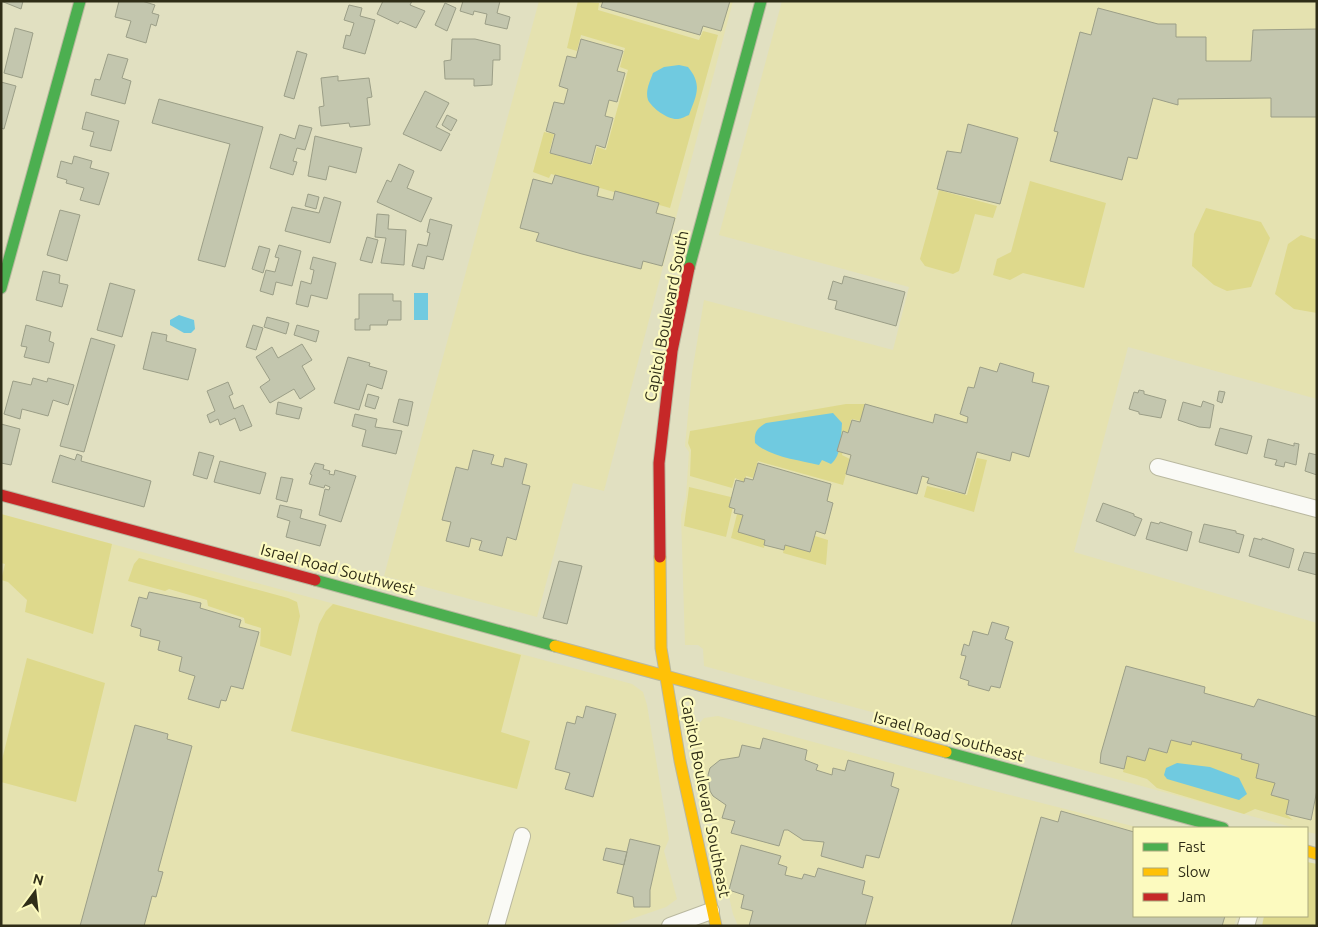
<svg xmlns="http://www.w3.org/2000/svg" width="1318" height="927" viewBox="0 0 1318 927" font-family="Ubuntu,sans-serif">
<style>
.built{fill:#e5e2b0}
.green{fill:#ded98c}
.water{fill:#70cae0}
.building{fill:#c3c6ae;stroke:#9b9e87}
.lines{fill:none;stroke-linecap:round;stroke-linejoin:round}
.street-casing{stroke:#b9b89f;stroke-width:18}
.fast-casing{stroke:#b9b89f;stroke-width:13}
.slow-casing{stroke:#b9b89f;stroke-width:13}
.jam-casing{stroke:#b9b89f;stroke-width:13}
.street{stroke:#fafaf6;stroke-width:16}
.fast{stroke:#4caf50;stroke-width:11}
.slow{stroke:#ffc107;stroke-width:11}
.jam{stroke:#c62828;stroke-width:11}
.labels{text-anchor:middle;stroke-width:4.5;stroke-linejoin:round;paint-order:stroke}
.street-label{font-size:16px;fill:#2f2d17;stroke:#fcfabf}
</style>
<rect width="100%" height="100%" fill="#e1e0c1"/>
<path class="built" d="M539,1H733L604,491L573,483L537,617L384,576Z
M782,1H1317V399L1128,347L1074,552L1317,623V834L1307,832V828H1295L704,666L703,649L698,645H685L681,515L686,497L689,452L685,446L692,373L704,300L893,350L909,287L719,235Z
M1,514L632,684L643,692L647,705L669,839L664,851L677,899L666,907L611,926H1Z
M718,716L975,786L1140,828H1134V916H1237L1234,926H738L733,914L693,741L696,727L704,718Z"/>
<path class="green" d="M578,1L599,3L598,10L699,40L703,31L718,35L670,208L551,174L549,178L533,172L544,132L554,134L549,153L592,165L597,147L606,150L628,70L620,67L625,48L581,35L577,51L567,48Z
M1030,181L1106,203L1084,288L1023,273L1010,280L993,275L997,259L1011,252Z
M939,190L997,206L993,218L975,214L959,271L953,274L925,266L920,259Z
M1206,208L1261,222L1270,238L1251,287L1227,291L1214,285L1192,266L1194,234Z
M1301,235L1317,240V313L1294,309L1275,294L1288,244Z
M846,404H865L861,421L852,419L842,455L850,459L843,485L758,461L753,478L746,476L744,482L735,478L732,488L690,476L691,450L688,443L690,431Z
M977,458L987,460L974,512L924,497L927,486L967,495Z
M689,487L735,498L726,537L684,526Z
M1,514L112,544L93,634L25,612L27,600L8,582L1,580L5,564L1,563Z
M737,514L743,515L738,532L765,540L764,548L731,538Z
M815,536L828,540L826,565L783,553L785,545L810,552Z
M139,558L288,598L297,602L300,616L291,656L260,646L261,628L245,623L244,618L208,606L207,600L169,589L165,591L128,581L134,564Z
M333,604L521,655L501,732L530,741L517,789L291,731L319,624L326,611Z
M27,658L105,683L76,802L1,782V764Z
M1171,740L1191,745L1192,741L1242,754L1241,759L1259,764L1257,778L1275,783L1271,795L1289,800L1286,814L1293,820L1255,809L1244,814L1157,788L1147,779L1123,772L1127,756L1145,761L1149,748L1167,753Z
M1307,862L1317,864V926H1262L1264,916H1307Z"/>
<path class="water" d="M679,65L688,67C703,85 696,96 689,115C686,116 681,119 678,119C668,120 652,108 648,100C645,91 650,81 653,73L664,67Z
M414,293H428V320H414Z
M179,315L194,320L195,329L191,333H184L170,325V320Z
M833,413L842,423C841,436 842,455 831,464L822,460L819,465C799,460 770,457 755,443C754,432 757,428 766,423Z
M1177,763L1210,767L1239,778L1247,794L1239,800L1167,779L1164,775L1166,768Z"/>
<path class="building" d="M1,1H23L21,9Z
M119,1H142L155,5L152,13L159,15L156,26L151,24L146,43L126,37L131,21L115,17Z
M383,1H412L410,5L425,11L416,28L400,21L398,24L377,14Z
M463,1H500L497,13L510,17L507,29L485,24L487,14L474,11L473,15L460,11Z
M603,1H730L721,31L703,26L700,35L601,7Z
M445,3L456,8L447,31L435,25Z
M349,5L362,8L360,16L375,20L365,54L343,48L346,35L350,36L354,23L344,20Z
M1098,8L1158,24H1176V37H1206V61H1251L1253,30L1317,29V117H1271V98L1178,99V105L1153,98L1137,159L1128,157L1122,180L1050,161L1058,132L1054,131L1080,32L1091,35Z
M15,28L33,33L22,78L4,73Z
M452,39H475L500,45V60H493L492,85L474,86V79H445L444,61L451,60Z
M581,39L623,51L617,71L625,73L617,102L609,100L605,116L613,118L605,148L596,145L591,164L550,153L555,134L546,131L554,102L564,104L568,89L559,86L567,56L576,58Z
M297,51L307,54L294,99L284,96Z
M108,54L128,59L122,78L131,81L125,104L91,95L95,79L100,80Z
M338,76V81L369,78L372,97L367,98L370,125L350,127L349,123L321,126L319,107L324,106L321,78Z
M1,82L16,86L4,129L1,128Z
M425,91L449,103L436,127L450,134L441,151L403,134Z
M159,99L263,127L225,267L198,260L230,144L152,123Z
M86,112L119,121L111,151L90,146L94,132L82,129Z
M447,115L457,120L451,131L442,125Z
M968,124L1018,138L1000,204L937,189L947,151L961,153Z
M299,125L312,128L305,150L297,148L293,161L297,162L293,175L270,168L280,134L295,139Z
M315,136L362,148L356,173L329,166L326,180L308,176Z
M74,156L92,161L90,168L109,173L99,205L80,200L84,188L66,183L67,180L57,177L61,161L72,164Z
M399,164L414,171L407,188L432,198L421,222L377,202L387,180L391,182Z
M555,175L599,187L597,196L613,200L615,191L659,203L656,213L675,218L662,266L643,261L641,269L582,254L536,241L539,233L520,228L533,179L552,184Z
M308,194L319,197L316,209L305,206Z
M324,197L341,202L330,243L285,231L292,207L319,213Z
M60,210L80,215L67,261L47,255Z
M377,214L389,215L388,229L406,230L404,265L381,263L386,238L375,237Z
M430,219L452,225L443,260L427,256L424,269L412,266L418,244L427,246L430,233L427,232Z
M367,237L378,240L372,263L360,260Z
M279,245L301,251L292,286L276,282L273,295L260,291L266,270L275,272L279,258L275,257Z
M259,246L270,249L263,273L252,269Z
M313,257L336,263L327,299L311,295L308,307L296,304L301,281L311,284L314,270L310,269Z
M43,271L60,275L59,283L68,285L62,307L36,300Z
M844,276L905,292L896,326L835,309L837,301L828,299L833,281L842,284Z
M110,283L135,290L122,337L97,330Z
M359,294H393V301H401V320H388L387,325H370V330H355V319H359Z
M267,317L289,323L286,334L264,327Z
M26,325L51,332L49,341L54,343L49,363L24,357L27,347L21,346Z
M253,325L263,328L256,350L246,347Z
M297,325L319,331L316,342L294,335Z
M152,332L167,335L166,341L196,349L188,380L143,369Z
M91,338L115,345L84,452L60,446Z
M302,344L312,360L302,366L315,389L300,399L294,389L270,403L260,387L270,380L256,357L272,347L278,358Z
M348,357L370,363L369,366L387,371L382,389L367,384L359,410L334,403Z
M1000,363L1034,373L1032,382L1049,386L1029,457L1012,452L1010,461L977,452L965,494L927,483L929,478L922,476L917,494L846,474L851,455L837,451L843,431L848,433L852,420L860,422L865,404L933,423L935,414L967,423L968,417L960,414L968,387L974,388L980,367L997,372Z
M33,378L47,382L48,378L74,385L68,405L53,400L48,416L22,409L20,419L4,414L13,381L31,385Z
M228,382L233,394L229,396L234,409L243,405L252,426L240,431L235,418L220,425L218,419L210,423L207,415L215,411L207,391Z
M1139,390L1144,391V394L1166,400L1161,418L1139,414V412L1129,409L1134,392L1138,393Z
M1219,391L1225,392L1222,403L1217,401Z
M368,394L379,397L375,409L365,406Z
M399,399L413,402L408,426L393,422Z
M1203,401L1214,405L1210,428L1199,427L1178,420L1183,402L1201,407Z
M278,402L302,408L299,419L276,414Z
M355,414L377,419L375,427L402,431L396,454L362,446L366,430L352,426Z
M1,424L20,429L11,465L1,463Z
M1220,428L1252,436L1247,454L1215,445Z
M1268,439L1294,446V443L1299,444L1296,465L1285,462L1284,467L1275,465L1277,460L1264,457Z
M473,450L494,455L491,464L503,467L505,458L527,464L522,484L530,486L516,540L507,537L502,556L479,550L482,541L471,538L469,547L446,541L451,522L442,520L456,467L468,470Z
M199,452L214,456L207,479L193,475Z
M1309,453L1317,455V475L1305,471Z
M77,454L82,456L81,461L151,481L144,507L52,482L60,455L75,460Z
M220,461L266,473L260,494L214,482Z
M315,463L324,465L323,469L330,471L329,474L334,475L335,470L356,476L341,522L319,515L325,489L329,490L330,487L325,485L324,488L309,484L312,475L310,474Z
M758,463L831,484L827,501L833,503L825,534L816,531L810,552L785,545L784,550L764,545L765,540L738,532L743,515L734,513L735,509L729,507L736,480L744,482L745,478L753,480Z
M281,477L293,479L287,502L276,499Z
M1103,503L1134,514V516L1142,519L1135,536L1096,521Z
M280,505L302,510L300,518L326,525L320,546L286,537L290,521L277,517Z
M1151,522L1159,524L1160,522L1192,532L1187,551L1146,539Z
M1204,524L1236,531V533L1244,535L1239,553L1199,542Z
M1254,538L1262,540V538L1294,549L1289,568L1249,556Z
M1304,552L1317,554V575L1298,570Z
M559,561L582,566L567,624L543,618Z
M149,592L201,603L200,608L241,620L239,627L259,632L243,689L231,686L226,701L221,700L219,708L188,699L195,676L179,671L182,657L158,650L160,641L140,636L141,629L131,626L139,597L147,599Z
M992,622L1009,627L1005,639L1013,642L1000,688L991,686L989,691L968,685L969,681L960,678L966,656L961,655L964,644L969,646L973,631L988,635Z
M1126,666L1205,687L1204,693L1254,707L1258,699L1317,717V790L1311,820L1286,814L1289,800L1271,795L1275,783L1256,778L1259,764L1241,759L1242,754L1192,741L1191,745L1171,740L1167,753L1149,748L1145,761L1127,756L1124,769L1100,763L1101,753Z
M586,706L616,714L593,797L565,789L570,773L555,769L567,722L575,724L577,716L583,718Z
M135,725L168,734L167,739L192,746L158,871L163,872L156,897L152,896L144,926H80Z
M763,738L807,750L805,760L818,765L816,770L832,775L833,768L845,771L848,760L894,773L891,786L899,789L879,858L866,855L863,868L821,856L824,842L803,840L788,830H784L779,846L731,833L735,821L722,818L726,805L713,796L710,791L708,775L710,768L720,760L739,757L742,745L760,749Z
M1061,811L1134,832V916H1225L1222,926H1011L1041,817L1058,822Z
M630,839L660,846L650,890V907H634L633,897L617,893Z
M741,845L781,856L778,864L787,867L785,875L802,879L804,874L815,877L818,868L865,881L862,894L873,897L865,926H749L753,911L741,908L744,895L729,890Z
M606,848L627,852L624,865L603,860Z"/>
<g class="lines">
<g class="street-casing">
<path id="street" d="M1158,467L1317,509
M496,926L522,836
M670,926L711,911
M1246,926L1249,916"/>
</g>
<g class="fast-casing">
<path id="fast" d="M689,268L761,1
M1,288L80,1
M315,580L555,646
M946,752L1223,828"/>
</g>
<g class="slow-casing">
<path id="slow" d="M660,557L661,648L680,761L716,926
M555,646L946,752
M1307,851L1317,854"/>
</g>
<g class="jam-casing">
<path id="jam" d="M1,495L315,580
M660,557L659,463L672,351L689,268"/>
</g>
<use href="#street" class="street"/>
<use href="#fast" class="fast"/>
<use href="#slow" class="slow"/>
<use href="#jam" class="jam"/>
</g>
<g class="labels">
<g class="street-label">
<text transform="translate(666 316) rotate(-79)" y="6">Capitol Boulevard South</text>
<text transform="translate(338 569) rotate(15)" y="6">Israel Road Southwest</text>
<text transform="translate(949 736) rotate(15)" y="6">Israel Road Southeast</text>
<text transform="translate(706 797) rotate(79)" y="6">Capitol Boulevard Southeast</text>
</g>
</g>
<rect width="1318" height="927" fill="none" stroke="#2f2d17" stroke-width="5"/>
<rect x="1133" y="827" width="175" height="90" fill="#fcfabf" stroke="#aaa87c"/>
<rect x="1143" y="843" width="25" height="8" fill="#4caf50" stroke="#aaa87c"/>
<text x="1178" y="852" font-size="15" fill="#2f2d17">Fast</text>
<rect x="1143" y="868" width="25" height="8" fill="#ffc107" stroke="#aaa87c"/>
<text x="1178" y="877" font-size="15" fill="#2f2d17">Slow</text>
<rect x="1143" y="893" width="25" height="8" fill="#c62828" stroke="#aaa87c"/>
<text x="1178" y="902" font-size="15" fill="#2f2d17">Jam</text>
<g transform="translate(35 892) rotate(15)" stroke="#fcfabf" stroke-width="4" paint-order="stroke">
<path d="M0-4L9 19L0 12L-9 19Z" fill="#2f2d17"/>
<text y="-8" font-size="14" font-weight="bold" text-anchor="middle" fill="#2f2d17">N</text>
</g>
</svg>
